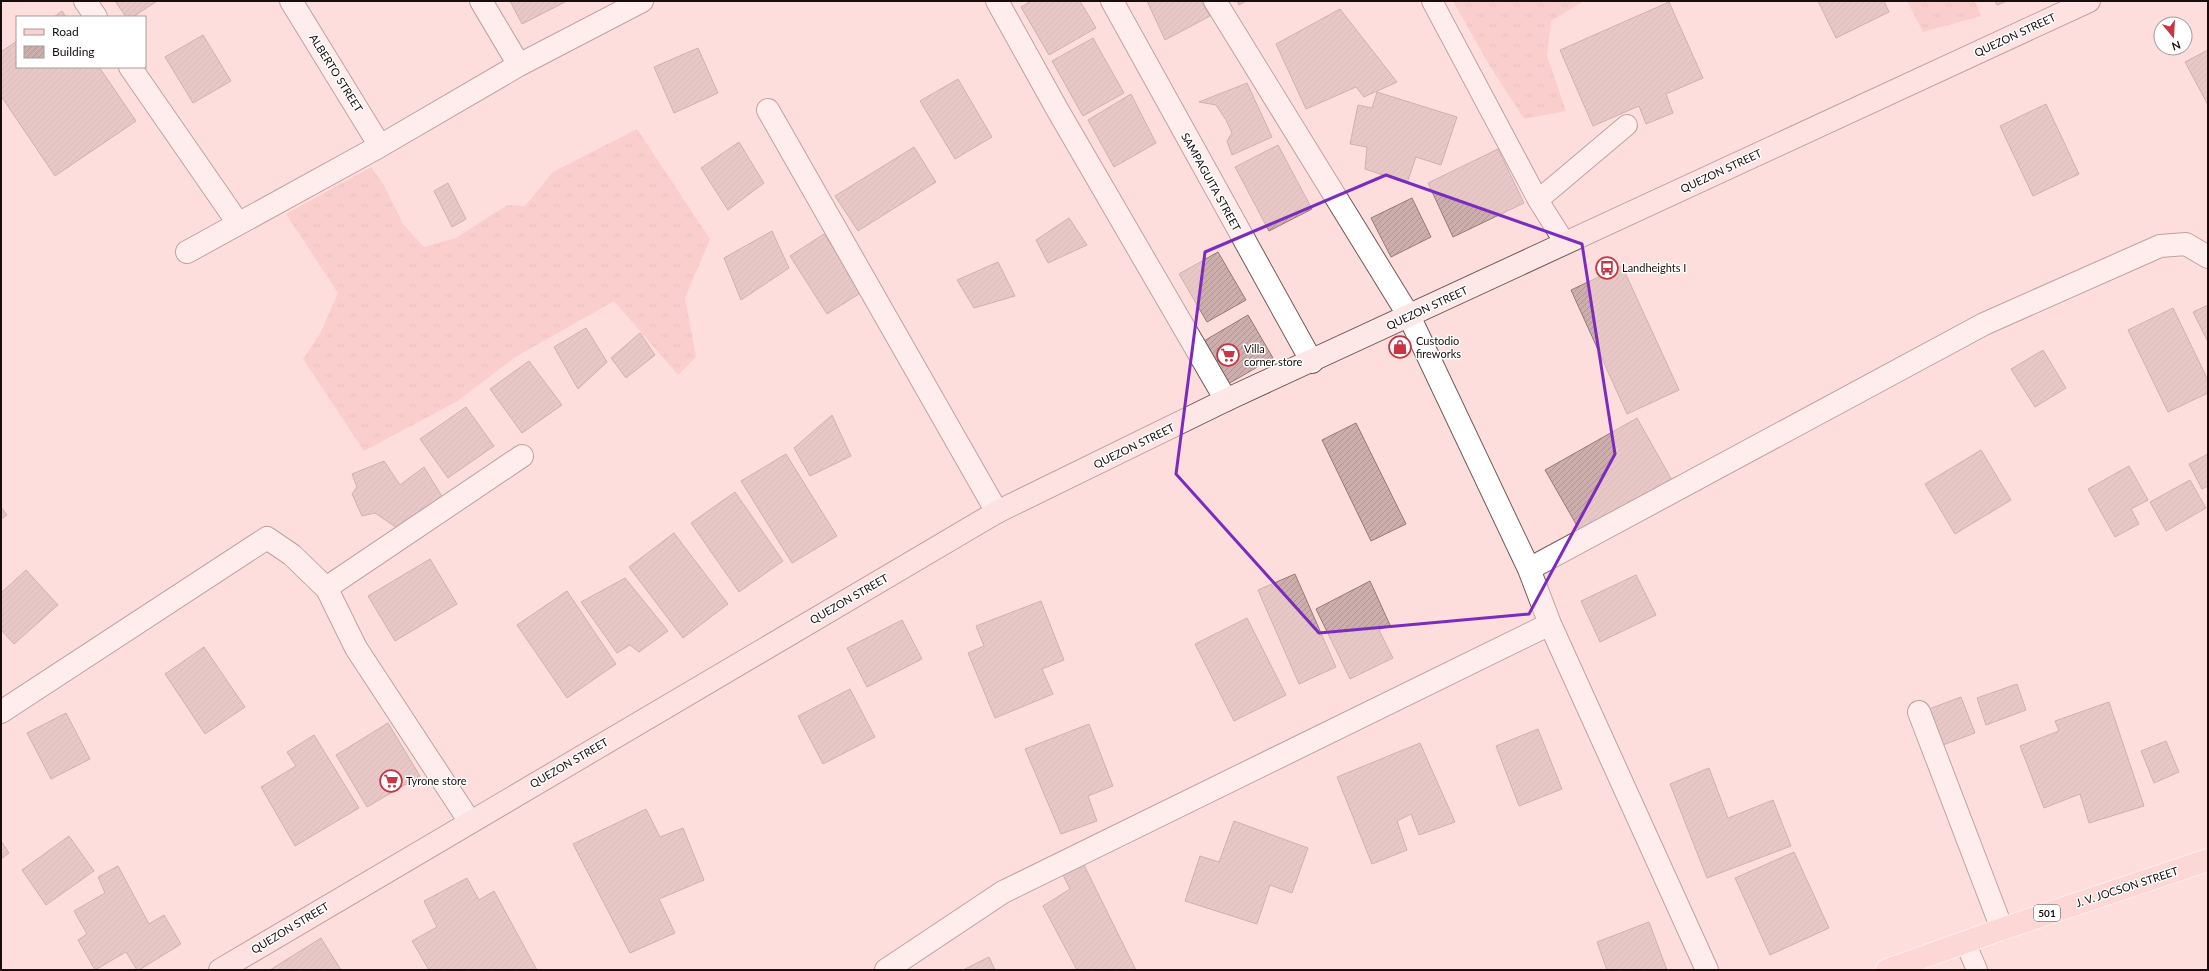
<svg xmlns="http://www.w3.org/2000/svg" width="2209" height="971" viewBox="0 0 2209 971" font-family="Lato,sans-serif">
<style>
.grass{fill:url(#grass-tufts)}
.building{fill:url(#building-hatch);stroke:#957979}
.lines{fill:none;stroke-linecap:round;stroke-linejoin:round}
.service-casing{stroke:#735958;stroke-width:22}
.minor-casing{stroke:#735958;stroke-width:24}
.secondary-casing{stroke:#735958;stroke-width:24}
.primary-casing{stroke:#fff;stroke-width:24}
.service{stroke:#fff;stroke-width:20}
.minor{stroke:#fff;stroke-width:22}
.secondary{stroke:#fee7e7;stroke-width:22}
.primary{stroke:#fdcfcf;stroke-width:22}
.marked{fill:none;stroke:#7b2cbf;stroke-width:3;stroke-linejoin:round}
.labels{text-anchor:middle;stroke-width:3;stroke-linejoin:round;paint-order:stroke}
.shield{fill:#fff;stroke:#5d5656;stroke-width:1}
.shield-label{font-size:10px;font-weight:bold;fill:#170d0d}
.street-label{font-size:11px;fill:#170d0d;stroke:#fff}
.poi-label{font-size:11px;fill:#170d0d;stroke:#fff;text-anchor:start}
</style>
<defs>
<pattern id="grass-tufts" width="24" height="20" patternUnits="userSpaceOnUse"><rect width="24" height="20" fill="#f5bbba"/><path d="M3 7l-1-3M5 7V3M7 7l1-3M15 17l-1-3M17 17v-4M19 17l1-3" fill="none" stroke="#d1a09f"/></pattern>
<pattern id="building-hatch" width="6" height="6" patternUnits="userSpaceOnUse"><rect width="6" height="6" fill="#ccaead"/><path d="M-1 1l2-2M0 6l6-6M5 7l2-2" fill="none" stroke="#ae9494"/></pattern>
</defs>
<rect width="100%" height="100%" fill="#fddedd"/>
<path class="grass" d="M1453,1H1584L1551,21L1547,56L1566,111L1524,119L1488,63Z
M1907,1H1975L1981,16L1923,32Z
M637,129L710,239L685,298L696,357L678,375L614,301L517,356L456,402L364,451L303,359L320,334L338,293L286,214L371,167L384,185L403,224L424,247L456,238L507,205L525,206L553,172Z"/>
<path class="building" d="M115,1H157L133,17H126Z
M510,1H567L522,24Z
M1031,1H1080L1096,28L1049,55L1021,7Z
M1147,1H1201L1210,16L1165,40Z
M1237,1H1246L1239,5Z
M1818,1H1884L1889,12L1836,38Z
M1995,1H2007L1997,5Z
M1669,2L1703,78L1666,94L1673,113L1646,124L1639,106L1593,126L1560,50Z
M1340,9L1397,82L1364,97L1356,87L1306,109L1276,44Z
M62,11L66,17H54Z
M203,35L231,81L193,103L165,57Z
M1093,38L1124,93L1083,116L1052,61Z
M17,41V67H99L136,121L55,176L1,96V52Z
M698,48L718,93L674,113L654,67Z
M2208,50V105L2185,62Z
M958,79L992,137L955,159L920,101Z
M1247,83L1272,137L1232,155L1227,141L1232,133L1226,120L1216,105L1199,102Z
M1377,92L1457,117L1441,165L1416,157L1407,183L1365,169L1367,147L1350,144L1358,105L1372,108Z
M1131,94L1156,143L1114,167L1088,120Z
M2046,104L2079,174L2033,196L2000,126Z
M739,142L764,183L728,210L701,168Z
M1278,145L1312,209L1269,231L1235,167Z
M914,147L936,182L858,231L835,196Z
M1498,149L1524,203L1453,237L1428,183Z
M448,183L466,219L452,227L434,191Z
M1412,198L1431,237L1391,257L1371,218Z
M1069,218L1087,245L1048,263L1036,240Z
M772,231L789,268L741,300L724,258Z
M824,234L862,292L827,314L790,256Z
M1218,252L1246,300L1207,322L1179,274Z
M998,262L1015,296L974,308L957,280Z
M1622,266L1679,390L1627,414L1571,290Z
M2208,305V342L2193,312Z
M2173,308L2208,380V393L2168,412L2128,330Z
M1248,315L1273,358L1228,384L1204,341Z
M586,328L607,362L578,389L554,347Z
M640,333L655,355L626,378L611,358Z
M2043,350L2066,388L2035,407L2011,369Z
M529,361L562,405L522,433L490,389Z
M466,407L494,446L448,478L420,439Z
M832,415L851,456L810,476L794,448Z
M1637,418L1672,480L1580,531L1545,470Z
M1356,423L1406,524L1371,541L1322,440Z
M1981,450L2011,500L1955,534L1925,484Z
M786,454L837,536L792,563L741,481Z
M2208,454V486L2202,489L2189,464Z
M384,461L400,485L424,467L443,498L397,528L375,513L362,516L352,494L357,487L352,474Z
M2129,466L2148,500L2131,509L2139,524L2115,537L2088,489Z
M2190,480L2206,508L2166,531L2150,502Z
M735,492L783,561L739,592L691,523Z
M1,507L7,515L1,519Z
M674,533L728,604L683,638L629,567Z
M430,559L457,604L395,641L368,596Z
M26,570L58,605L14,644L1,630V593Z
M1295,574L1336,667L1299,684L1258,590Z
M1636,575L1656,615L1600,642L1581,601Z
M625,578L668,631L639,652L630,645L617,653L581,602Z
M1370,581L1390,625L1379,630L1393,658L1350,679L1316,609Z
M567,591L616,664L567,698L517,625Z
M1041,601L1064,660L1042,669L1053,694L995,718L968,653L984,646L976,626Z
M1247,618L1286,695L1234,721L1195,644Z
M902,620L922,659L867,687L847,648Z
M204,647L245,707L205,734L165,674Z
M2017,684L2026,710L1986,725L1977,698Z
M850,689L875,737L823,764L798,716Z
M1961,697L1975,733L1943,745L1929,709Z
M2109,702L2144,806L2089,823L2080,794L2044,808L2020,746L2059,731L2055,721Z
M66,713L90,759L51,779L27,733Z
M388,723L420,776L367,807L336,755Z
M1089,724L1113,786L1088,796L1097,821L1061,834L1025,749Z
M1538,729L1562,789L1519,806L1496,746Z
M314,735L359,808L295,846L261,787L296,766L287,752Z
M2166,741L2179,772L2154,783L2141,751Z
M1420,743L1455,822L1419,835L1411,814L1397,821L1407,850L1372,864L1337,777Z
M1709,768L1728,818L1773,800L1791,846L1707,878L1670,784Z
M646,809L660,837L683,828L704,880L659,899L675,933L630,953L573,844Z
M1234,821L1308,848L1292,893L1270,885L1257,924L1185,901L1200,856L1219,862Z
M69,836L94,871L46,905L22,870Z
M1,841L9,853L1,859Z
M1794,852L1829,928L1770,955L1735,878Z
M1084,865L1136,970H1077L1043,906L1070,889L1063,875Z
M118,866L149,924L164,915L181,944L139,970H137L126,952L95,970L78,940L87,934L74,911L105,893L98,877Z
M467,878L479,900L494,891L537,970H429L412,941L437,927L424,901Z
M1649,922L1667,970H1607L1597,942Z
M321,938L341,970H270Z
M989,957L995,970H963Z"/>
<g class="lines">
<g class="service-casing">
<path id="service" d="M1432,1L1538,200L1565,243
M1538,200L1627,125
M1965,942L1977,970"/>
</g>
<g class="minor-casing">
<path id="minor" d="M85,1L96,17
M291,1L380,146
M481,1L519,65
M997,1L1057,109L1226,400
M1112,1L1312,362
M1215,1L1409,316L1529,569L1550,624L1707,970
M130,67L238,223
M768,110L997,512
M187,252L380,146L519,65L642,1
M1529,569L1984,324L2160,246L2186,244L2208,257
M1,712L267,538L292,555L327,589
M1919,712L2002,929
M470,822L356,648L327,589L335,582L522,456
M886,970L1003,892L1550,624"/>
</g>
<g class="secondary-casing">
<path id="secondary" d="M220,970L997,512L1226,400L2089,1"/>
</g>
<g class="primary-casing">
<path id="primary" d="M1887,970L2002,929L2208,860"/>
</g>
<use href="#service" class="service"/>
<use href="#minor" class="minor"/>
<use href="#secondary" class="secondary"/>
<use href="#primary" class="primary"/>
</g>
<path d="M0 0H2209V971H0ZM1386,175L1582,244L1615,454L1529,614L1319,633L1176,474L1205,252Z" fill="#fddedd" fill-opacity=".55" fill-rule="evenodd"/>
<path class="marked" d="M1386,175L1582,244L1615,454L1529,614L1319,633L1176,474L1205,252Z"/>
<defs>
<g id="bus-ring" transform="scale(1.15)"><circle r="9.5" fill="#fff" stroke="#c63645" stroke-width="1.5"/><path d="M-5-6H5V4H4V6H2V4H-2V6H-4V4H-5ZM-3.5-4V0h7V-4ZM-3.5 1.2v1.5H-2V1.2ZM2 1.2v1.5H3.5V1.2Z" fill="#c63645"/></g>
<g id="shop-ring" transform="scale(1.15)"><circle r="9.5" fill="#fff" stroke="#c63645" stroke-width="1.5"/><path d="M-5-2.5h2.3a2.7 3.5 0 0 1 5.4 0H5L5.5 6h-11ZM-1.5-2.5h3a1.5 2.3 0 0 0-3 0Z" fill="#c63645"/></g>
<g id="supermarket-ring" transform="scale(1.15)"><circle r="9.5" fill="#fff" stroke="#c63645" stroke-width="1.5"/><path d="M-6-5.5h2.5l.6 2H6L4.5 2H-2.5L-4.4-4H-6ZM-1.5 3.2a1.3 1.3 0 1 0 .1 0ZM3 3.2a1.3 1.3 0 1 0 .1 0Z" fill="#c63645"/></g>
</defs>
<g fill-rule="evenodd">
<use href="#bus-ring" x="1607" y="268"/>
<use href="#shop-ring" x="1400" y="347"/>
<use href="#supermarket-ring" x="1228" y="355"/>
<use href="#supermarket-ring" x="391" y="781"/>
</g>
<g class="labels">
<rect class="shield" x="2034" y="905" width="26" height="16" rx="3"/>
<g class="shield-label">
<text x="2047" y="917">501</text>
</g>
<g class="street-label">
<text transform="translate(2015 35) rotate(-25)" y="4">QUEZON STREET</text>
<text transform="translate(336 73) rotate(58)" y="4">ALBERTO STREET</text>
<text transform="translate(1721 171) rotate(-25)" y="4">QUEZON STREET</text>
<text transform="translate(1211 182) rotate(61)" y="4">SAMPAGUITA STREET</text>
<text transform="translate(1427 308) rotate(-25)" y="4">QUEZON STREET</text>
<text transform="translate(1134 446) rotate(-26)" y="4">QUEZON STREET</text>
<text transform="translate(849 599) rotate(-30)" y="4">QUEZON STREET</text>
<text transform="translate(569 763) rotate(-30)" y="4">QUEZON STREET</text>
<text transform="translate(2127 887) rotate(-18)" y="4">J. V. JOCSON STREET</text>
<text transform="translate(290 928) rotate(-31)" y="4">QUEZON STREET</text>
</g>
<g class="poi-label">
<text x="1622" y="272">Landheights I</text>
<text x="1416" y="345">Custodio<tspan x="1416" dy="13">fireworks</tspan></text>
<text x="1244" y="353">Villa<tspan x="1244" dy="13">corner store</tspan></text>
<text x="406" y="785">Tyrone store</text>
</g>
</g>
<rect width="2209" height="971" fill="none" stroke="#170d0d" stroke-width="4"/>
<rect x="16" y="16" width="130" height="52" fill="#ffffff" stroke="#a29e9e"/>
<rect x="24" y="29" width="20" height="6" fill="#fdcfcf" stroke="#a29e9e"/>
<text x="52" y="36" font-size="12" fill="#170d0d">Road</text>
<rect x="24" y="46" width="20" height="12" fill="url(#building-hatch)" stroke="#a29e9e"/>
<text x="52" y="56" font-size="12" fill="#170d0d">Building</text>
<g transform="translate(2173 36) rotate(162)"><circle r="19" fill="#ffffff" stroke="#a29e9e"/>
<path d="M0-3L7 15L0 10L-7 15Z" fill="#c63645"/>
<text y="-6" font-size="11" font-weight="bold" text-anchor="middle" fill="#170d0d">N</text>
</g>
</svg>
